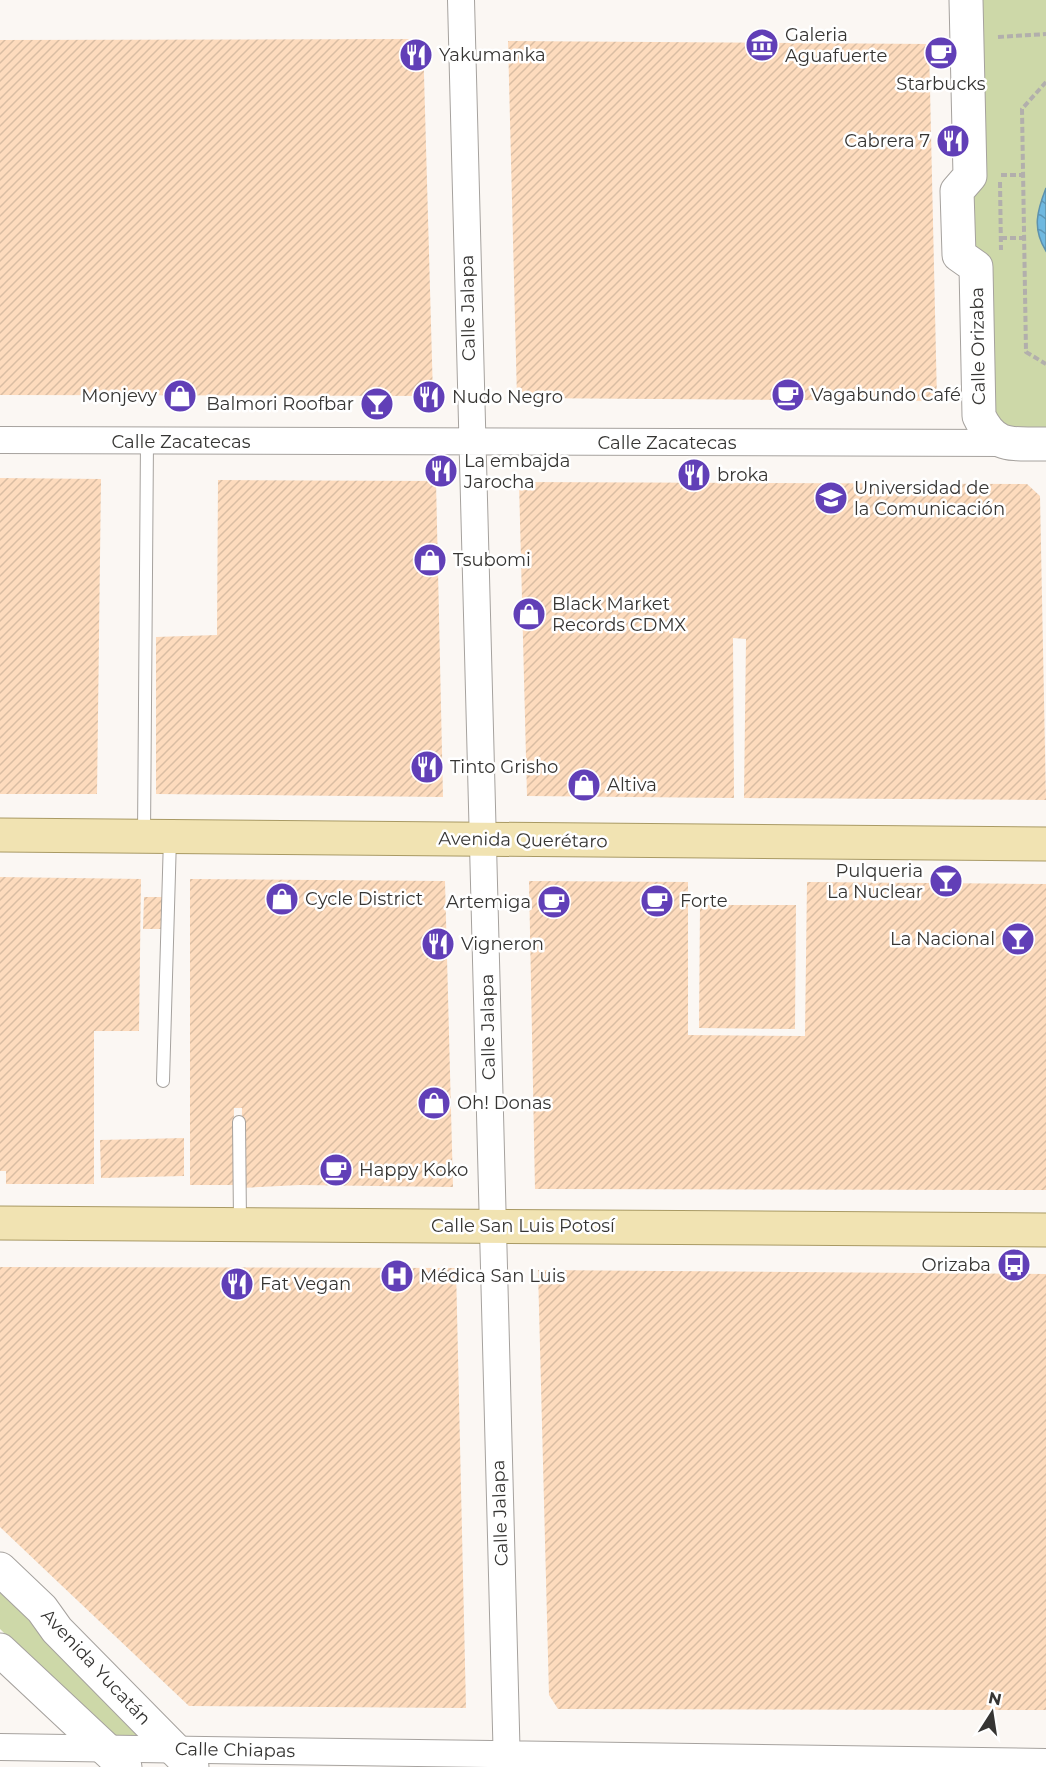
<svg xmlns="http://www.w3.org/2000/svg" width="1046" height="1767" viewBox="0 0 1046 1767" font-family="Montserrat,sans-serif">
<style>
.green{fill:#cdd8a8}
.water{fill:url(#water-waves);stroke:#5e91ab;stroke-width:1.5}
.building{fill:url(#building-hatch)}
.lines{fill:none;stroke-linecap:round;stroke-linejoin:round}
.lane-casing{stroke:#a6a29e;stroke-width:14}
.street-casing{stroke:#a6a29e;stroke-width:28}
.secondary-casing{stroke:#a6a29e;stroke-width:35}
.primary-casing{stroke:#a99a64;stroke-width:35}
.path{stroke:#b2afac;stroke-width:4;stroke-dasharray:6 3;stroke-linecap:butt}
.lane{stroke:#fff;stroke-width:12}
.street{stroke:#fff;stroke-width:26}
.secondary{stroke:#fff;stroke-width:33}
.primary{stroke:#f1e3b2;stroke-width:33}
.labels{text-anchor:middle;stroke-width:5;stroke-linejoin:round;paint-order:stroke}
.poi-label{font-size:18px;fill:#363533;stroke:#fff;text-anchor:start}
.street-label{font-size:18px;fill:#363533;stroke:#fff}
</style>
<defs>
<pattern id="water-waves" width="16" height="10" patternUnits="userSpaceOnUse" patternTransform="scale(1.5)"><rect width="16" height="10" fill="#6fb8df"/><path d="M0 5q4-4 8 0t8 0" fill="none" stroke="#5c96b5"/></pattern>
<pattern id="building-hatch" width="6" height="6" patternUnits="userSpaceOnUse" patternTransform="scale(1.5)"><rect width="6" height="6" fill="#fddbbd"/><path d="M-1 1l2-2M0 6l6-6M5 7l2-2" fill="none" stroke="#d9bda3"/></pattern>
</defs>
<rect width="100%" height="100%" fill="#fbf7f3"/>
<path class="green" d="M966,0H1046V444L985,428L970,176Z
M0,1579L152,1740H115L0,1629Z"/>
<path class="water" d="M1046,188V251C1032,229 1037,211 1046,188Z"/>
<path class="building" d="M423,39L433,396L0,395V40Z
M508,41L929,44L937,401L517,398Z
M0,478L101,479L97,794H0Z
M218,480L436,481L443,797L156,794V637L217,635Z
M519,482L1027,484L1040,496L1046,800L744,798L746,639L733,638L734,798L527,796Z
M0,877L141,879L139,1031H94V1184H6V1171H0Z
M190,879L445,881L453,1187L300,1185L241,1188L242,1108H234L233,1185H190Z
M529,881L688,882V1035L805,1036L807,882L1046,884V1190L535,1189Z
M144,897H165V929H143Z
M700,905H796L795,1029L699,1028Z
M184,1138V1176L101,1178L100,1140Z
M0,1267L456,1268L466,1708L189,1706L59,1583L0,1527Z
M538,1270L1046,1274V1710L558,1709L549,1695Z"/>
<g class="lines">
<g class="lane-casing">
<path id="lane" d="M144,835L147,441
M163,1081L170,838
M239,1122L240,1222"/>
</g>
<g class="street-casing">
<path id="street" d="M461,0L507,1767
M0,440L1004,443
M0,1747L1046,1762"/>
</g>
<g class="secondary-casing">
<path id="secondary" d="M966,0L970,176L957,191L959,255L976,267L979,416C995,450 1014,443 1046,444
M0,1569L42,1609L57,1630L192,1767
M0,1650L125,1767"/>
</g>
<g class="primary-casing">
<path id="primary" d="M0,835L1046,844
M0,1223L1046,1230"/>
</g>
<path class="path" d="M998,37L1046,34
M1046,82L1022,109L1026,352L1046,364
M1001,175H1024
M1000,182L1001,250
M1001,238H1024"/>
<use href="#lane" class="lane"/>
<use href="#street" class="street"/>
<use href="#secondary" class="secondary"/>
<use href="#primary" class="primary"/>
</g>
<defs>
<g id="museum-disc" transform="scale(1.725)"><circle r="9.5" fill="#613fb7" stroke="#fff"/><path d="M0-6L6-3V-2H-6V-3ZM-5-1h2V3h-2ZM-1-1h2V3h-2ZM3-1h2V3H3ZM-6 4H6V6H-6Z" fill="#fff"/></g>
<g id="cafe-disc" transform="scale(1.725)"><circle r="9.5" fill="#613fb7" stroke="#fff"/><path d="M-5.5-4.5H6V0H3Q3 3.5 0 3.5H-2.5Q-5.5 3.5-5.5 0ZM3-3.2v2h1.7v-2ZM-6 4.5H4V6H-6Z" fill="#fff"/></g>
<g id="restaurant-disc" transform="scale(1.725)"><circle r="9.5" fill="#613fb7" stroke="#fff"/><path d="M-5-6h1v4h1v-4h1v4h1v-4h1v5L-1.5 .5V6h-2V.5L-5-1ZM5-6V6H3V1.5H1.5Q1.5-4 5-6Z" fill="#fff"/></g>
<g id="shop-disc" transform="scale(1.725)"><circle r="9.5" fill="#613fb7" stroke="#fff"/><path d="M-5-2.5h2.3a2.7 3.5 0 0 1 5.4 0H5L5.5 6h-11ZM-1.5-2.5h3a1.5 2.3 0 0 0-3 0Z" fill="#fff"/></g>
<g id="bar-disc" transform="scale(1.725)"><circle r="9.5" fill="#613fb7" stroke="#fff"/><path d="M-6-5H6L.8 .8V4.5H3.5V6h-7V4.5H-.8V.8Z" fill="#fff"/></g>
<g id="university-disc" transform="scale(1.725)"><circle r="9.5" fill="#613fb7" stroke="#fff"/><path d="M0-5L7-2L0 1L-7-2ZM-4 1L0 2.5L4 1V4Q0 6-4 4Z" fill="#fff"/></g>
<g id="bus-disc" transform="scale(1.725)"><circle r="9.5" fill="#613fb7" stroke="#fff"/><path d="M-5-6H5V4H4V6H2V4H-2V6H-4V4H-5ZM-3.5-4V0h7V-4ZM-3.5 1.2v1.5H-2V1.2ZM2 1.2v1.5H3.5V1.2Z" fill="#fff"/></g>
<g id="hospital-disc" transform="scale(1.725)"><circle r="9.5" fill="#613fb7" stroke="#fff"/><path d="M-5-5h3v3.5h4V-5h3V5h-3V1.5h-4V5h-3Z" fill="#fff"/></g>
</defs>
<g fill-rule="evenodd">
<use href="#museum-disc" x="762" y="45"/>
<use href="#cafe-disc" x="941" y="53"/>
<use href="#restaurant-disc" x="416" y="55"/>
<use href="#restaurant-disc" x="953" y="141"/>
<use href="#cafe-disc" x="788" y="395"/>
<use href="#shop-disc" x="180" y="396"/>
<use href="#restaurant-disc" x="429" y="397"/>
<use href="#bar-disc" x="377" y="404"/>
<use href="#restaurant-disc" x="441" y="471"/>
<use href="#restaurant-disc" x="694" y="475"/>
<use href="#university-disc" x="831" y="498"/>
<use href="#shop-disc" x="430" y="560"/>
<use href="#shop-disc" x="529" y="614"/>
<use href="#restaurant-disc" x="427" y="767"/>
<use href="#shop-disc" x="584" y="785"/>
<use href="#bar-disc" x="946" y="881"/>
<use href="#shop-disc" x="282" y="899"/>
<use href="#cafe-disc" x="657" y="901"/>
<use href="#cafe-disc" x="554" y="902"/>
<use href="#bar-disc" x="1018" y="939"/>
<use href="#restaurant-disc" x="438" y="944"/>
<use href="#shop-disc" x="434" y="1103"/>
<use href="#cafe-disc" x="336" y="1170"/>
<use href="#bus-disc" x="1014" y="1265"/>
<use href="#hospital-disc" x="397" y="1276"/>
<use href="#restaurant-disc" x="237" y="1284"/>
</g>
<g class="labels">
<g class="poi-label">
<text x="785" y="41">Galeria<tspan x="785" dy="21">Aguafuerte</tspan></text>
<text x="439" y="61">Yakumanka</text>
<text x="941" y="90" text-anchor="middle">Starbucks</text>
<text x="930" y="147" text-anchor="end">Cabrera 7</text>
<text x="811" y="401">Vagabundo Café</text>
<text x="157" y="402" text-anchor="end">Monjevy</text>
<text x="452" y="403">Nudo Negro</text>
<text x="354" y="410" text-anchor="end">Balmori Roofbar</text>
<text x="464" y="467">La embajda<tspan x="464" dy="21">Jarocha</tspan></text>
<text x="717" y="481">broka</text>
<text x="854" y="494">Universidad de<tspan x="854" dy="21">la Comunicación</tspan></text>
<text x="453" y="566">Tsubomi</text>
<text x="552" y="610">Black Market<tspan x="552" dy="21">Records CDMX</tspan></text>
<text x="450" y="773">Tinto Grisho</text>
<text x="607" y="791">Altiva</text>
<text x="923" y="877" text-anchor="end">Pulqueria<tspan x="923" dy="21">La Nuclear</tspan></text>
<text x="305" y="905">Cycle District</text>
<text x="680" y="907">Forte</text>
<text x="531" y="908" text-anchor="end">Artemiga</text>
<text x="995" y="945" text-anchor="end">La Nacional</text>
<text x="461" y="950">Vigneron</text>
<text x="457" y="1109">Oh! Donas</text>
<text x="359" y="1176">Happy Koko</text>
<text x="991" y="1271" text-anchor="end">Orizaba</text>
<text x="420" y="1282">Médica San Luis</text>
<text x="260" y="1290">Fat Vegan</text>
</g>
<g class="street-label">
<text transform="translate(468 308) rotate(-91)" y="6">Calle Jalapa</text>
<text transform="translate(978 346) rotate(-91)" y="6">Calle Orizaba</text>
<text x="181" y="448">Calle Zacatecas</text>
<text x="667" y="449">Calle Zacatecas</text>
<text transform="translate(523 840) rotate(1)" y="6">Avenida Querétaro</text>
<text transform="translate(488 1027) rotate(-91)" y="6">Calle Jalapa</text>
<text x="523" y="1232">Calle San Luis Potosí</text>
<text transform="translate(500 1513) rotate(-92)" y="6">Calle Jalapa</text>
<text transform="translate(96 1667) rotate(47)" y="6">Avenida Yucatán</text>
<text transform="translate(235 1750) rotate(1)" y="6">Calle Chiapas</text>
</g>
</g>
<g transform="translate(992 1713) rotate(12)" stroke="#ffffff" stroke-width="4.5" paint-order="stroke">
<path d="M0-4.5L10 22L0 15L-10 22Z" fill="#363533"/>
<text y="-9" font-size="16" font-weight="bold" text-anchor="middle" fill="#363533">N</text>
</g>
</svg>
